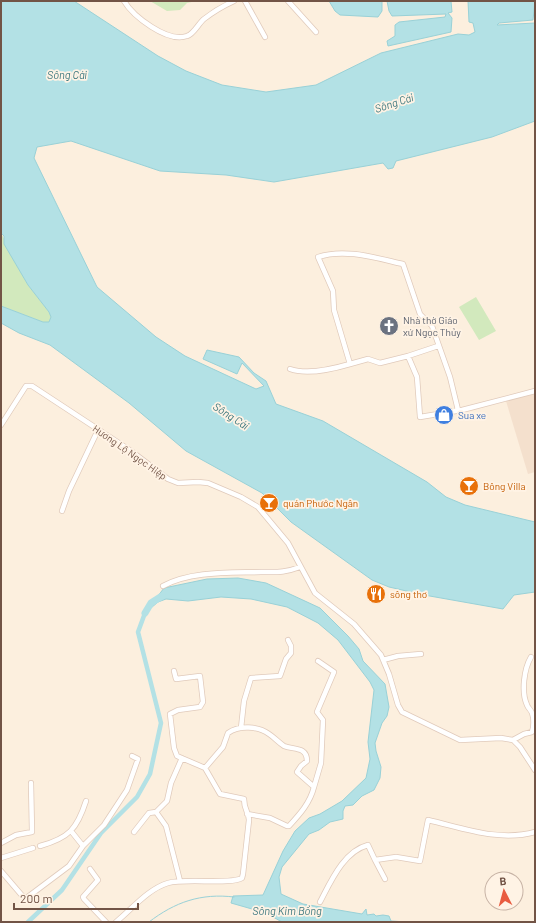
<svg xmlns="http://www.w3.org/2000/svg" width="536" height="923" viewBox="0 0 536 923" font-family="Barlow,sans-serif">
<style>
.residential{fill:#f4e0cd}
.green{fill:#d2e9bd}
.water{fill:#b3e1e5;stroke:#99d1d7}
.lines{fill:none;stroke-linecap:round;stroke-linejoin:round}
.stream{stroke:#99d1d7;stroke-width:1}
.canal{stroke:#b3e1e5;stroke-width:4.5}
.river{stroke:#b3e1e5;stroke-width:7}
.street-casing{stroke:#e0cabb;stroke-width:6}
.street{stroke:#fff;stroke-width:4.5}
.labels{text-anchor:middle;stroke-width:3.5;stroke-linejoin:round;paint-order:stroke}
.worship-label{font-size:10px;fill:#5b616d;stroke:#fff3e5;text-anchor:start}
.shop-label{font-size:10px;fill:#366cbe;stroke:#fff3e5;text-anchor:start}
.street-label{font-size:10px;fill:#725446;stroke:#fff3e5}
.food-label{font-size:10px;fill:#c56008;stroke:#fff3e5;text-anchor:start}
.water-label{font-size:11px;font-style:italic;fill:#3d787f;stroke:#fff3e5}
</style>
<rect width="100%" height="100%" fill="#fcefde"/>
<path class="residential" d="M535,394V472L528,474L506,401Z"/>
<path class="green" d="M150,1H196L187,3L180,10L167,11Z
M1,233L28,285L49,312L51,317L49,322H43L1,306Z
M476,297L496,331L479,340L459,307Z"/>
<path class="water" d="M1,1H74L158,56L186,71L222,85L266,92L316,85L381,53L458,34L469,35L475,32L473,23L469,22L468,1H535L533,20L499,23L497,25L535,23V121L492,137L396,161L393,168L388,169L383,163L274,182L226,175L160,171L71,141L37,147L34,158L97,287L156,337L185,356L256,389L264,386L242,363L237,374L203,359L207,350L239,357L254,373L266,381L276,404L323,421L427,482L446,497L465,505L535,522V592L514,595L503,609L424,595L389,587L372,580L291,522L262,493L186,451L129,403L50,345L19,333L1,323V306L43,322H49L51,317L49,312L28,285L4,244V236L1,233Z
M329,1H382V11L378,17L340,15L335,11Z
M387,1H451L452,12L448,13L452,18L451,32L388,46L387,41L395,36V25L399,22L445,17L446,14L392,16L389,11Z
M238,578L266,583L320,608L348,636L359,649L363,661L385,684L389,707L387,716L382,723L375,743L376,751L381,767L380,778L374,790L362,796L353,805L345,806L343,811V819L330,822L319,830L309,834L282,867L279,877L281,894L303,904L362,914L366,909L367,915L374,914L376,916L383,915L389,916L391,921L407,922H282L266,913L231,903L233,896L263,895L283,851L295,831L309,818L320,814L342,801L366,778L370,759L368,742L374,690L370,682L338,640L318,623L287,607L251,599L221,597L188,601L166,599L158,602L145,613L164,588L207,579Z"/>
<g class="lines">
<path class="stream" d="M149,922C175,902 201,893 234,897"/>
<path class="canal" d="M28,922L62,890L101,833L137,797L150,774L161,723L138,632L145,613"/>
<path class="river" d="M145,613L151,603L162,596"/>
<g class="street-casing">
<path id="street" d="M124,1C133,16 167,43 187,36C194,34 198,24 204,19C213,12 223,6 234,1
M245,1L265,37
M288,1L316,32
M408,356L438,346
M290,369C307,375 333,369 350,364
M458,410L450,377L432,326L420,314L403,264C376,258 345,248 318,257L333,291L334,310L350,364L368,359L380,363L408,356L417,377L420,417L462,410L535,391
M1,425L26,386H32L131,451L168,479L178,483L198,482L208,483L241,497L258,507L288,543L315,593L354,624L381,655L389,674L398,705L402,712L460,740L501,738L513,740L520,747L535,770
M62,511L69,491L98,430
M163,586C191,571 229,573 261,572C277,572 284,573 300,567
M383,660L398,656L421,654
M241,728L244,701L251,678L280,676L286,659L291,653V646L288,640
M513,740L524,734L532,732C534,727 534,718 532,713C531,710 528,708 527,705C521,692 524,669 531,657
M205,768L223,747L228,733C239,725 258,726 269,734C275,738 278,742 284,746C293,750 307,746 307,761L301,766L297,772L314,787C310,803 300,814 289,826H287L270,818L247,814
M314,787L321,763L323,720L317,712L334,672L318,661
M71,831L83,846
M134,832L149,813L156,812
M1,843L16,835L32,832L31,783
M40,846C69,838 77,829 86,801
M1,858L33,848
M375,860L385,879
M90,869L98,880L83,897L84,899L106,922
M1,871L25,899L69,866L83,846L104,825L127,790L138,759L132,756
M180,881L166,826L156,812L167,801L171,783L182,758
M320,902C331,881 344,851 368,845L375,860L396,857L420,861L428,820C463,828 499,842 535,832
M116,922C132,909 148,889 168,883C186,878 231,885 242,878L243,874L249,820C249,813 244,810 244,799L220,794L205,768L177,756L174,748L170,714L178,710L200,707L203,702L200,676L176,679L174,671"/>
</g>
<use href="#street" class="street"/>
</g>
<defs>
<g id="church-disc" transform="scale(1)"><circle r="9.5" fill="#6b7280" stroke="#fff3e5"/><path d="M-1.2-6h2.4v3.5h3.3v2.4h-3.3V6h-2.4V-.1h-3.3v-2.4h3.3Z" fill="#fff"/></g>
<g id="shop-disc" transform="scale(1)"><circle r="9.5" fill="#3f7fe0" stroke="#fff3e5"/><path d="M-5-2.5h2.3a2.7 3.5 0 0 1 5.4 0H5L5.5 6h-11ZM-1.5-2.5h3a1.5 2.3 0 0 0-3 0Z" fill="#fff"/></g>
<g id="bar-disc" transform="scale(1)"><circle r="9.5" fill="#e8710a" stroke="#fff3e5"/><path d="M-6-5H6L.8 .8V4.5H3.5V6h-7V4.5H-.8V.8Z" fill="#fff"/></g>
<g id="restaurant-disc" transform="scale(1)"><circle r="9.5" fill="#e8710a" stroke="#fff3e5"/><path d="M-5-6h1v4h1v-4h1v4h1v-4h1v5L-1.5 .5V6h-2V.5L-5-1ZM5-6V6H3V1.5H1.5Q1.5-4 5-6Z" fill="#fff"/></g>
</defs>
<g fill-rule="evenodd">
<use href="#church-disc" x="389" y="326"/>
<use href="#shop-disc" x="444" y="415"/>
<use href="#bar-disc" x="469" y="486"/>
<use href="#bar-disc" x="269" y="503"/>
<use href="#restaurant-disc" x="376" y="594"/>
</g>
<g class="labels">
<g class="worship-label">
<text x="403" y="324">Nhà thờ Giáo<tspan x="403" dy="12">xứ Ngọc Thủy</tspan></text>
</g>
<g class="shop-label">
<text x="458" y="419">Sua xe</text>
</g>
<g class="street-label">
<text transform="translate(130 452) rotate(35)" y="4">Hương Lộ Ngọc Hiệp</text>
</g>
<g class="food-label">
<text x="483" y="490">Bông Villa</text>
<text x="283" y="507">quán Phước Ngân</text>
<text x="390" y="598">sông thơ</text>
</g>
<g class="water-label">
<text x="67" y="79">Sông Cái</text>
<text transform="translate(394 103) rotate(-18)" y="4">Sông Cái</text>
<text transform="translate(231 416) rotate(33)" y="4">Sông Cái</text>
<text x="287" y="915">Sông Kim Bồng</text>
</g>
</g>
<rect width="536" height="923" fill="none" stroke="#725446" stroke-width="4"/>
<g transform="translate(504 891) rotate(354)"><circle r="19" fill="#fff3e5" stroke="#c7b3a5"/>
<path d="M0-3L7 15L0 10L-7 15Z" fill="#e95c40"/>
<text y="-6" font-size="11" font-weight="bold" text-anchor="middle" fill="#725446">B</text>
</g>
<path d="M14 903v6h124v-6" fill="none" stroke="#725446" stroke-width="2"/>
<text x="20" y="903" font-size="12" fill="#725446" stroke="#fff3e5" stroke-width="3" paint-order="stroke">200 m</text>
</svg>
